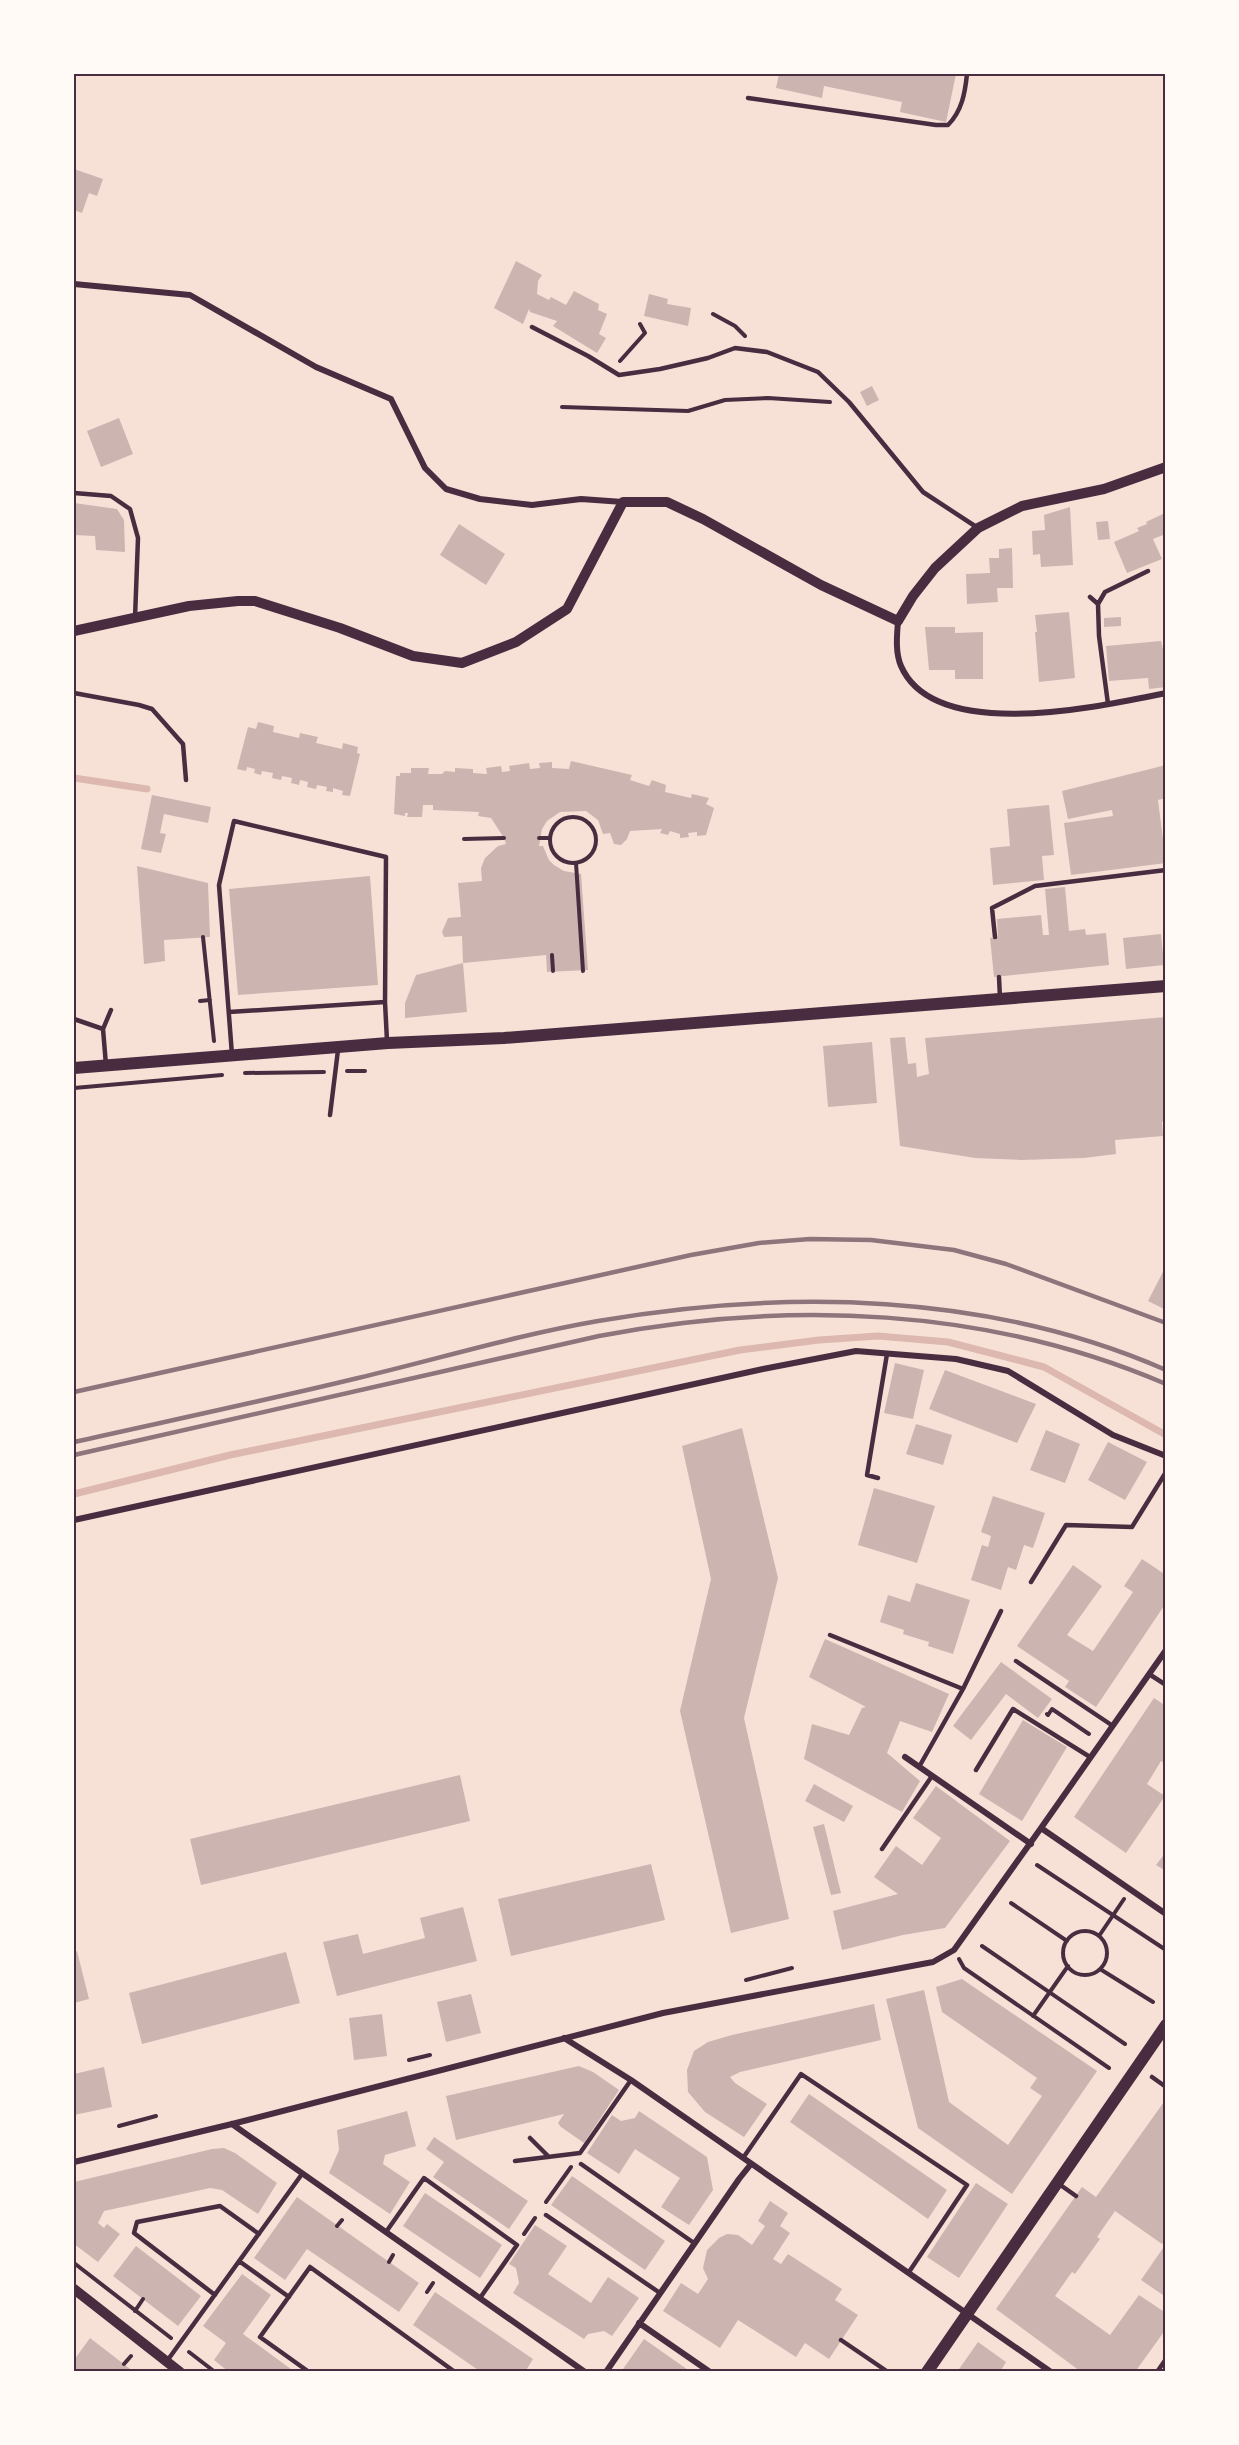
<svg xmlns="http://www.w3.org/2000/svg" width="1239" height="2445" viewBox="0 0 1239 2445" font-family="Raleway,sans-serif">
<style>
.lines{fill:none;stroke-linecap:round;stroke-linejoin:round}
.stream{stroke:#dcb8b0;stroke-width:7}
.building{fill:#ccb4b1}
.path{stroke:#4a2c40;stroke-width:4}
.service{stroke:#4a2c40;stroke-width:4.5}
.minor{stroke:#4a2c40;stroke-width:6}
.tertiary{stroke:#4a2c40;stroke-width:10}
.secondary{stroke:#4a2c40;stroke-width:12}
.rail{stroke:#8f747c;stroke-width:4.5}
.neatline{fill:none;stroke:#4a2c40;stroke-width:2}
</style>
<rect width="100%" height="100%" fill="#f7e1d7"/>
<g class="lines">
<path class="stream" d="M74,778L147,789
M74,1494L230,1455L740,1350L819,1340L878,1336L948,1342L1044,1367L1166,1435"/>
</g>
<path class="building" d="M779,74H956L946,122L900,112L902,102L824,86L822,98L776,88Z
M74,169L103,179L97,196L89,193L82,213L74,210Z
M516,261L542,275L538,281L537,294L549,300L551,297L566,305L574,291L599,304L598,310L607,314L599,334L606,338L597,353L553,326L557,321L530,312L529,309L523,324L494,308Z
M649,294L668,299L667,304L691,308L688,326L644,316Z
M872,386L879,400L867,406L860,392Z
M119,418L133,454L101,467L87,431Z
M74,503L117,509L124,520L125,552L96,550L95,536L74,535Z
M1070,507L1073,565L1041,567L1040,554L1033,555L1032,531L1045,530L1044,515Z
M1165,513V541L1163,535L1153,539L1162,559L1127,573L1114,542L1139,531L1137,528L1147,524L1146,522Z
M1108,521L1110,539L1098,540L1096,522Z
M459,524L505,554L486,585L440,555Z
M1012,548L1013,588H997L998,602L967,604L966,574L990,573L989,558H999V549Z
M1069,612L1075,678L1039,682L1035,632H1037L1035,615Z
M1121,617V626L1104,627V618Z
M925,627H955V633L983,632V679H955V670H929Z
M1161,641L1166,661V687L1149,689L1148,678L1109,681L1106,646Z
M258,722L274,726L273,732L299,738L300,733L318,737L316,743L342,749L343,743L358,747L357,753L360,754L350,796L342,795L343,791L333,788V792L326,791L327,787L317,785L316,789L307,787L308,782L300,780L299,785L291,783L292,778L282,776L281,780L272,778L273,773L262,771L261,775L254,773L255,769L247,767L246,771L237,769L248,727L256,729Z
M571,761L632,775L630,780L649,786L652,780L666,785L665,792L691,798L692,794L709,798L706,804L714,808L706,835L697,836V832L688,833L689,837L680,838V834L670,831L668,835L660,833L662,829L630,831L627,839L621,845L614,844L610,833L603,834L598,820L586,811L560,812L547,821L542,829L539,846H543L549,860L554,865L564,871L581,874L588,970L547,972L546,955L463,963L462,936L444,937L442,932L448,918L461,917L458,883L482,881L481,868L485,858L498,846L506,844L504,838L491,818L478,816L479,812L433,810V805H423L422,817H407L408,813H405V816L394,814L396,776H400V773H411V768H429L428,774H442L445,771L455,772V768L473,769V773L487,774L486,768L501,766L502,772L510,771L509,766L529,763L530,769L540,768L539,763L552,762V768L569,769Z
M1166,765V798L1158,800L1166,863L1071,875L1064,823L1113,816L1112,810L1068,819L1062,791Z
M152,795L211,807L208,823L164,814L160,833L166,834L161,853L141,849Z
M1049,805L1054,855L1042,856L1044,880L993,885L990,848L1010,846L1007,809Z
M137,866L208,883L210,937L164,940L165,961L144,964Z
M370,876L378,985L238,995L229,889Z
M1065,887L1069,931L1085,929L1086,935L1106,933L1109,965L994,977L990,938L998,937L997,919L1041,915L1043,935H1049L1045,889Z
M1161,934L1164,965L1126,969L1123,938Z
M463,963L467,1012L405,1018V1003L416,975Z
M1166,1017V1121L1162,1122L1163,1136L1115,1140L1116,1154L1084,1158L1021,1160L975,1158L900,1146L890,1038L905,1037L908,1064L916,1063L917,1077L929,1074L925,1038Z
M872,1042L877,1103L828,1107L823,1046Z
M1166,1266V1310L1148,1301Z
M895,1363L924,1370L913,1419L884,1413Z
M945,1370L1036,1404L1017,1443L929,1409Z
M916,1424L952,1435L943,1465L906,1454Z
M742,1428L778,1578L744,1718L789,1919L731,1933L680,1711L711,1579L682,1446Z
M1046,1430L1080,1444L1065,1483L1030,1470Z
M1108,1442L1147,1462L1125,1500L1088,1480Z
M874,1488L935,1506L917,1563L858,1545Z
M993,1496L1045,1513L1033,1548L1024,1545L1016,1570L1008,1567L1001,1590L971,1580L982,1545L988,1547L991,1536L981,1532Z
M1142,1559L1166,1575V1603L1096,1707L1065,1687L1069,1681L1017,1646L1073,1565L1102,1586L1067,1635L1093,1651L1133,1592L1124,1586Z
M916,1583L970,1600L953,1654L928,1646L929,1642L903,1634L904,1630L880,1622L888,1595L910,1602Z
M825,1639L949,1694L932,1732L900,1721L887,1753L920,1781L902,1812L804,1759L812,1724L849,1735L862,1708L866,1707L809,1677Z
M1001,1662L1052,1699L1038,1718L1006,1694L971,1740L953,1726Z
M1154,1698L1166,1706V1764L1161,1761L1147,1784L1165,1796L1126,1853L1074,1817Z
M1023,1720L1067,1747L1022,1821L979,1794Z
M460,1775L470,1821L201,1885L190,1839Z
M814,1784L853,1806L844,1822L805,1801Z
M936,1786L1010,1841L945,1928L903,1935L842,1950L833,1911L898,1894L874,1877L896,1846L922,1865L941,1838L913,1818Z
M824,1824L841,1893L831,1895L813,1827Z
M1166,1852V1871L1156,1865Z
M651,1864L665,1920L511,1956L498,1899Z
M463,1907L477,1961L337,1996L323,1942L358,1934L363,1954L425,1938L420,1918Z
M77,1951L89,1999L74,2003V1952Z
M286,1952L300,2003L142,2044L129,1993Z
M962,1979L1097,2071L1012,2194L918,2128L886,1999L924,1990L949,2102L1008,2145L1042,2096L1030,2088L1037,2078L942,2012L936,1987Z
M471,1994L481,2033L446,2042L437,2002Z
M874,2004L881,2040L740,2072L730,2077L735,2083L767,2104L744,2137L705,2112L688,2092L687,2070L694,2051L708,2042L732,2035Z
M382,2014L387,2056L354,2060L349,2018Z
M579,2066L593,2072L619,2090L584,2143L561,2127L558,2123L564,2114L456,2140L446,2096Z
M104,2067L112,2107L74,2115V2074Z
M809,2094L947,2190L928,2219L790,2122Z
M1166,2099V2239L1162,2244L1115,2211L1097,2237L1100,2239L1075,2274L1072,2272L1055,2296L1110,2335L1139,2295L1166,2313V2329L1135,2372L1080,2371L996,2309L1082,2187L1096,2197Z
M407,2111L416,2146L385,2155L383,2164L410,2182L390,2214L329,2173L339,2150L337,2130Z
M639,2111L707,2157L713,2190L689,2225L661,2207L680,2178L635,2149L619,2174L587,2153L612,2115L621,2121L635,2118Z
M434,2137L528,2201L509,2229L433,2177L444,2162L426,2149Z
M224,2148L235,2153L277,2183L258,2214L222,2190L210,2188L104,2211L98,2223L104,2228L107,2224L120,2234L98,2262L74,2244V2182L212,2149Z
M572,2176L665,2241L645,2270L551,2205Z
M976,2183L1008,2204L959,2278L927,2257Z
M425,2193L502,2245L480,2278L403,2226Z
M297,2197L419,2283L399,2312L307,2249L285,2280L254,2258Z
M770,2201L788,2213L780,2226L790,2233L773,2259L781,2264L788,2254L842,2289L835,2300L858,2315L829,2359L805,2343L796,2357L738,2320L720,2348L663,2311L681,2283L698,2294L708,2279L703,2268L707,2250L719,2238L727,2234L738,2235L752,2245L765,2226L758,2221Z
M535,2225L567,2246L548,2274L591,2303L608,2277L639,2298L612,2336L604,2331L588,2334L584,2339L513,2293L519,2283L516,2268L509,2264Z
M136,2246L201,2296L178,2326L113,2276Z
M1163,2248L1166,2250V2297L1141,2280Z
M242,2274L271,2295L243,2334L295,2372H229L214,2360L226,2343L203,2326Z
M435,2292L533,2359L525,2372H481L413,2325Z
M90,2338L134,2372H74V2360Z
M644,2339L691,2372H621Z
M978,2342L1006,2362L1000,2372H957Z"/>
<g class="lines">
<path class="path" d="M713,314L735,326L745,336
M620,361L645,333L640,324
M562,407L688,411L725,400L768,398L830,402
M550 840a23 23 0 1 1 46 0a23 23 0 1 1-46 0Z
M539,838H550
M464,839L504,838
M576,863L583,971
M203,937L214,1041
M552,955L553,971
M200,1001L210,1000
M347,1071H365
M245,1073L324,1072
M74,1088L222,1075
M1047,1714L1048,1715L1052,1709L1089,1734
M1037,1865L1166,1950
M1011,1903L1067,1941
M1063 1953a22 22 0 1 1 44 0a22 22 0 1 1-44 0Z
M1099,1936L1124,1899
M982,1946L1125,2044
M959,1959L964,1968L1109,2068
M1100,1969L1153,2002
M746,1980L792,1968
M1033,2016L1068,1966
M409,2060L430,2055
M119,2126L156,2116
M546,2202L571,2167
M337,2226L342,2220
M524,2234L535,2218
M389,2262L393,2255
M74,2263L171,2338
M427,2292L433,2283
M135,2311L143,2299
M189,2352L215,2372
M124,2364L131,2356"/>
<path class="service" d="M748,98L936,125H948C962,111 965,93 967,74
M532,327L588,356L619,375L660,369L708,358L735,348L767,352L818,372L849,402L923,492L978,528
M74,493L111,496L130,509L138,538L135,618
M1090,597L1098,604L1099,636L1108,704
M1098,604L1105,592L1148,571
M74,693L139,705L152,709L183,744L186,780
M995,937L992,908L1035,886L1166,870
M999,977L1000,998
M229,1012L385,1002
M74,1019L103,1029
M232,1055L219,885L234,821L386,857L385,1002L387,1041
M106,1065L103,1029L111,1010
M330,1115L338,1050
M878,1478L867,1475L887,1354
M1031,1582L1066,1525L1132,1527L1166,1472
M830,1635L963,1689L919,1767
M1016,1661L1113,1726
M1149,1674L1166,1685
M963,1689L1001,1611
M976,1770L1013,1709L1090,1757
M882,1849L932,1776
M1152,2077L1166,2087
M530,2138L549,2157
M743,2158L801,2074L967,2185L909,2272
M515,2161L580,2153L631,2080
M581,2164L694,2243
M1059,2184L1076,2196
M546,2215L660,2293
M386,2232L424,2178L517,2245L480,2298
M239,2261L289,2297
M215,2295L134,2233L137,2222L220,2206L259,2234
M841,2340L888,2372
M167,2361L302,2174
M309,2372L260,2337L310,2267L455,2372
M1157,2372L1166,2359"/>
<path class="minor" d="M74,284L190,295L316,367L391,399L425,468L446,489L480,499L532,505L581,499L623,502
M898,621C897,635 895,652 901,666C935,744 1102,706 1166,693
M74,1520L763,1369L856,1351L956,1359L1008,1371L1113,1435L1166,1456
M905,1757L1031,1844
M1041,1828L1166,1650
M564,2038L631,2080L1051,2372
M232,2124L585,2372
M74,2162L232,2124L663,2013L933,1962L954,1950L1041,1828L1166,1914
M639,2323L710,2372
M606,2372L739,2179L751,2164"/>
<path class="tertiary" d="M74,631L189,606L238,601H255L340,628L413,656L462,663L516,642L567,609L623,502H667L703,519L821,585L898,621L913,596L935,568L978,528L1022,506L1104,489L1166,467
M74,2289L180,2372"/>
<path class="secondary" d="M74,1068L388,1043L504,1038L1166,986
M927,2372L1166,2025"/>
<path class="rail" d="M74,1392L691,1255L759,1243L810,1239L871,1240L954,1250L1006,1264L1166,1323
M74,1442C168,1421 263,1401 358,1378C438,1359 517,1335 598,1321C786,1289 988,1292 1166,1370
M74,1455L599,1336C788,1300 987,1307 1166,1384"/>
</g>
<rect width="1239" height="2445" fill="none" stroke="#fffaf5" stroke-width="150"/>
<rect x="75" y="75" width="1089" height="2295" class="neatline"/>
</svg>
